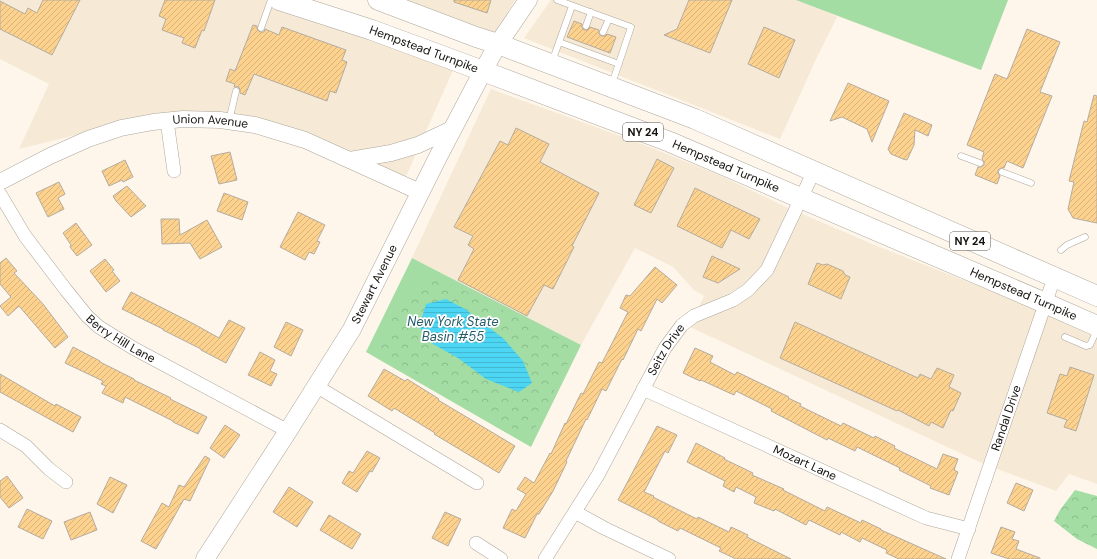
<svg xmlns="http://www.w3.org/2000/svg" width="1097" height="559" viewBox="0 0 1097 559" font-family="'DM Sans',sans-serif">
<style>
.built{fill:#f6ead7}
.green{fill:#a3dda4}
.forest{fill:url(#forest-crowns)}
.water{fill:url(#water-rules)}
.building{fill:url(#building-hatch);stroke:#b4aca1}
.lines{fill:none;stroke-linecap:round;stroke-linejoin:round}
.service-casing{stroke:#ada69b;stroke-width:7}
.minor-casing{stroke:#ada69b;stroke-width:14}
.tertiary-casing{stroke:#ada69b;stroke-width:17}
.secondary-casing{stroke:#ada69b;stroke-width:19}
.primary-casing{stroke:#ada69b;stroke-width:21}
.service{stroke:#fff;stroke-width:6}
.minor{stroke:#fff;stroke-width:13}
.tertiary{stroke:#fff;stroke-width:16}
.secondary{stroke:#fff;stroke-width:18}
.primary{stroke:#fff;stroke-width:20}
.labels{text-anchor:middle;stroke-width:3.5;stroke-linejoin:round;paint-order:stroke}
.shield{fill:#fff;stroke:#5a5956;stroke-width:1}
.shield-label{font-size:11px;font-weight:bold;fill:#14120e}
.street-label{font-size:12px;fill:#14120e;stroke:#fff}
.water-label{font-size:13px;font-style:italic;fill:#255d69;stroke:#fff}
</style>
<defs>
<pattern id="forest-crowns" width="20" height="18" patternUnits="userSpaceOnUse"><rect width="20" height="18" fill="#a3dda4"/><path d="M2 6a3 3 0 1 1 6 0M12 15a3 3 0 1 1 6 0" fill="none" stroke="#8bbd8c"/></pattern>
<pattern id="water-rules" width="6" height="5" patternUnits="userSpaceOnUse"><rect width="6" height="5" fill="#4cd6f3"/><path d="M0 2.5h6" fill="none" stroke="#42b7cf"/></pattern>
<pattern id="building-hatch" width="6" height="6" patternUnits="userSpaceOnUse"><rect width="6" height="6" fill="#fdd28e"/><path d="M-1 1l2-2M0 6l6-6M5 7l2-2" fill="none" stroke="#d8b379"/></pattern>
</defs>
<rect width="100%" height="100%" fill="#fef6ea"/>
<path class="built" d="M0,0H279L454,68L404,181L245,118L133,121L19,149L49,84L0,59Z
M391,0H515L493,37Z
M551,0H1008L981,70L829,13L837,17L817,57L780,139L524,38Z
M491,89L637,142L719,175L784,206L872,244L1097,333V484L1069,474L1056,491L1000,470L975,460L690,327L704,296L694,290L673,267L635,248L581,345L412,258Z"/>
<path class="green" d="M796,0H1008L981,70Z
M412,258L581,345L531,447L366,352Z"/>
<path class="forest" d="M429,278L447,282L557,337L566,342L570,348L569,361L533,433H521L382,354L377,344L388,333L397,304L409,297Z
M1075,490L1097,496V549L1077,539L1054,521L1060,510Z"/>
<path class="water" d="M446,299L465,309L504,339L523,361L532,383L519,392L486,379L458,358L433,344L419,327L426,304Z"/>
<path class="building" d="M43,0H80L52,55L0,29V1L25,14L28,8L37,13Z
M165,0H215L204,31L202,30L195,48L182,43L184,38L162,30L166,19L159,16Z
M454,0H491L487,13L454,2Z
M689,0H732L710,53L664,35L677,29Z
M574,21L582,24V27L584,30H587L590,27L599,30V34L601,36H605L607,34L616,37L610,53L567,37Z
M253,25L257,26V29L260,32H264L265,29L279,35L282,27L346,50L342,60L347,62L336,93L330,91L327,101L254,74L245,95L240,93V90L239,87H234L235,84L226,81L230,69L235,71Z
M764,27L795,40L779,78L748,64Z
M1027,29L1060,42L1040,92L1052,96L1023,168L1007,161L1004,168H1001L998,170V173L1000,176L997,184L975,175L978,167H981L984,165V162L982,159L984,152L967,145L995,74L1007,79Z
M848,83L889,101L872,142L867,129L842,117L830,121Z
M1094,95L1097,96V223L1073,218L1068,209L1074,182L1069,181L1084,121L1087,122Z
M904,113L932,125L928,136L915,130L914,145L907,160L903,159L891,154L888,149Z
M516,128L549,144L540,162L599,193L572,246L574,247L553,289L544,285L527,316L458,280L474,249L468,245L473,236L454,227L500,141L508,145Z
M230,152L237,180L219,184L211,156Z
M657,159L674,168L651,213L634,205Z
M125,160L133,177L123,182L122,180L109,186L102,171Z
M59,182L65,194L58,198L64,209L48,217L36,193Z
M127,186L146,206L131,217L116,201L113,196Z
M695,188L760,219L749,239L731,230L722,248L677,226Z
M224,193L248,202L242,220L217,211Z
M298,212L325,225L317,241L320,242L314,254L309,252L305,260L280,247Z
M161,219H179L180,235L207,220L222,247L200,259L190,243L162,244Z
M76,223L92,245L77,256L70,247L71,245L63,233Z
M712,256L740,269L718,283L703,277Z
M6,258L17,271L14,273L43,304L68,337L55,348L19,306L8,316L0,306L11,297L0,284V263Z
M105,259L114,270L112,271L120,281L106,292L90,271Z
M817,263L823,265L827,264L843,271L845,275L850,277L841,299L808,284Z
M655,267L677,285L662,303L657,299L641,331L638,329L623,360L622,359L606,391L602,389L587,420L586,419L566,461L567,462L553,491L539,514H537L525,538L503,528L512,509L516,511L526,494L517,489L525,477L534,483L550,453L551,454L565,423L566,424L581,393L583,394L599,362L602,363L628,312L620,308L626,295L630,296Z
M131,292L194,324L219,338L229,320L245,328L226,363L201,350V349L163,330V329L122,309Z
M286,322L303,330L291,356L274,347Z
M795,322L918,378L920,374L931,379L937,368L954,375L949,387L961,393L953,411L951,410L943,428L931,422L929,426L898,410L897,411L780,358Z
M73,347L100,361V362L134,379V380L171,398L170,399L207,417L198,434L173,422V421L125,397L123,403L102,393L106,386L101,384L103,381L65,363Z
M695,348L713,356L710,362L735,375L737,372L789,397L788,398L801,404L800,406L841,426L843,423L874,438L875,436L895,446L894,448L937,469L943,454L958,459L954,470L958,472L949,495L930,488L931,486L899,470L900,468L857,447L855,451L828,438L827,440L771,411L772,409L736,391L734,395L701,380L700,381L683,373Z
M260,352L275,360L270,371L277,374L271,386L248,375Z
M1070,367L1094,375L1076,431L1064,427L1067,420L1047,413L1060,374L1067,376Z
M384,369L405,381L407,379L439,399L438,400L515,446L499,473L434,434L435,433L394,408L392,411L368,396Z
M0,374L55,406L56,404L81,417L73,432L0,392Z
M225,425L240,435L224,458L210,448Z
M657,426L677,435L668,453L665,451L644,492L654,496L653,497L697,519L698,517L729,532L731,527L748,535L747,537L791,559H736L719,551L721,548L680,528L678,531L658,521V520L618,500Z
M696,443L725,458L724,459L753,473L752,475L784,489L783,490L825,511L827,507L861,523L862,520L881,529V530L946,559H899L886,553L887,550L862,538L860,542L841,532L840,535L809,520L806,525L775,509L774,511L754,503L756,497L736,487L734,492L723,486L725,481L687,462Z
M367,451L380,458L372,472L370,471L357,492L342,483L349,471L353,473Z
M205,456L210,459L190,501L184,499L156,549L141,541L162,503L169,507L179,485L184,487Z
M7,476L23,498L9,508L0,497V481Z
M110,477L127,485L113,513L97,504Z
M1016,483L1033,490L1024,511L1007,503Z
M289,487L313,502L297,527L273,512Z
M27,509L52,521L43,539L18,527Z
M90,512L97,530L71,540L64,522Z
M445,512L461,519L448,546L432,538Z
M329,515L361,534L352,549L320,530Z
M1001,527L1015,532L1012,539L1019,541L1016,549L1040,558V559H1009L991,553Z"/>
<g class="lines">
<g class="service-casing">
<path id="service" d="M557,0L631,27L612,84
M586,26L591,12
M261,28L271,0
M603,32L609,19
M559,42L619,64
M552,62L572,6
M229,121L236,91
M961,156L980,163
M1002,172L1031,183
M1061,250L1067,245L1085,237
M1065,337L1086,346L1090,345L1097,330"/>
</g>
<g class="minor-casing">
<g id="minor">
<path d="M167,121L174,171"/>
<path id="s1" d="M0,194L25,236L66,290L87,316L99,327L133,348L288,431"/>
<path d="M316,386L477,483"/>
<path id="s2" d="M643,389L926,518L969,529"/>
<path d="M0,430L26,446L49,469L66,482"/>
<path d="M575,512L604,528L669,559"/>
<path d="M476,543L501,559"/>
<path id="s3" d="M545,559L598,475L665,348L682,325L694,316L733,300L748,290L767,270L814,171"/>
<path id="s4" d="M958,559L1054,278"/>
</g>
</g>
<g class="tertiary-casing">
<g id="tertiary">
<path d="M350,160L391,153L418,145L452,129"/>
<path id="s5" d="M0,182L50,156L88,139L121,128L153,122L183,119L220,120L255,125L305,140L420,192"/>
</g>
</g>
<g class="secondary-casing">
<g id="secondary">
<path id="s6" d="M205,559L288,431L352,329L438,157L483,71L498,44L528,0"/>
</g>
</g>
<g class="primary-casing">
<g id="primary">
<path id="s7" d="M279,0L372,30L483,71L670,142L1045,303L1097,326"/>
<path d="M378,0L476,37L498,44L695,119L1097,296"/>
</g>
</g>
<use href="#service" class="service"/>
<use href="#minor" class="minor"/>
<use href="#tertiary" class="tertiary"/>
<use href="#secondary" class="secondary"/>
<use href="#primary" class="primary"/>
</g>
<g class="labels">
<g class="shield">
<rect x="623" y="123" width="40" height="18" rx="3"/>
<rect x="950" y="232" width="40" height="18" rx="3"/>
</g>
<g class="shield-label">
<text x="643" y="136">NY 24</text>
<text x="970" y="245">NY 24</text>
</g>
<g class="street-label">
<text dy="4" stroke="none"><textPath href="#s7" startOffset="153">Hempstead Turnpike</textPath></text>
<text dy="4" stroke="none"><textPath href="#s5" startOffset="223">Union Avenue</textPath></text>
<text dy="4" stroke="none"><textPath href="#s7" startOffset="477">Hempstead Turnpike</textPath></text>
<text dy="4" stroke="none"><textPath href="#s6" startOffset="323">Stewart Avenue</textPath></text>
<text dy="4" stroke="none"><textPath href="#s7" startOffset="801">Hempstead Turnpike</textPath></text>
<text dy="4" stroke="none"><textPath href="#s1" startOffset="191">Berry Hill Lane</textPath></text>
<text dy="4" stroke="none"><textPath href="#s3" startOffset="242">Seitz Drive</textPath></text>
<text dy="4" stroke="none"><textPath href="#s4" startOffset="149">Randal Drive</textPath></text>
<text dy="4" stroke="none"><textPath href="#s2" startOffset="178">Mozart Lane</textPath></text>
</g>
<g class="water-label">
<text x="453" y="326">New York State<tspan x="453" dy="15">Basin #55</tspan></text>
</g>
</g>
</svg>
